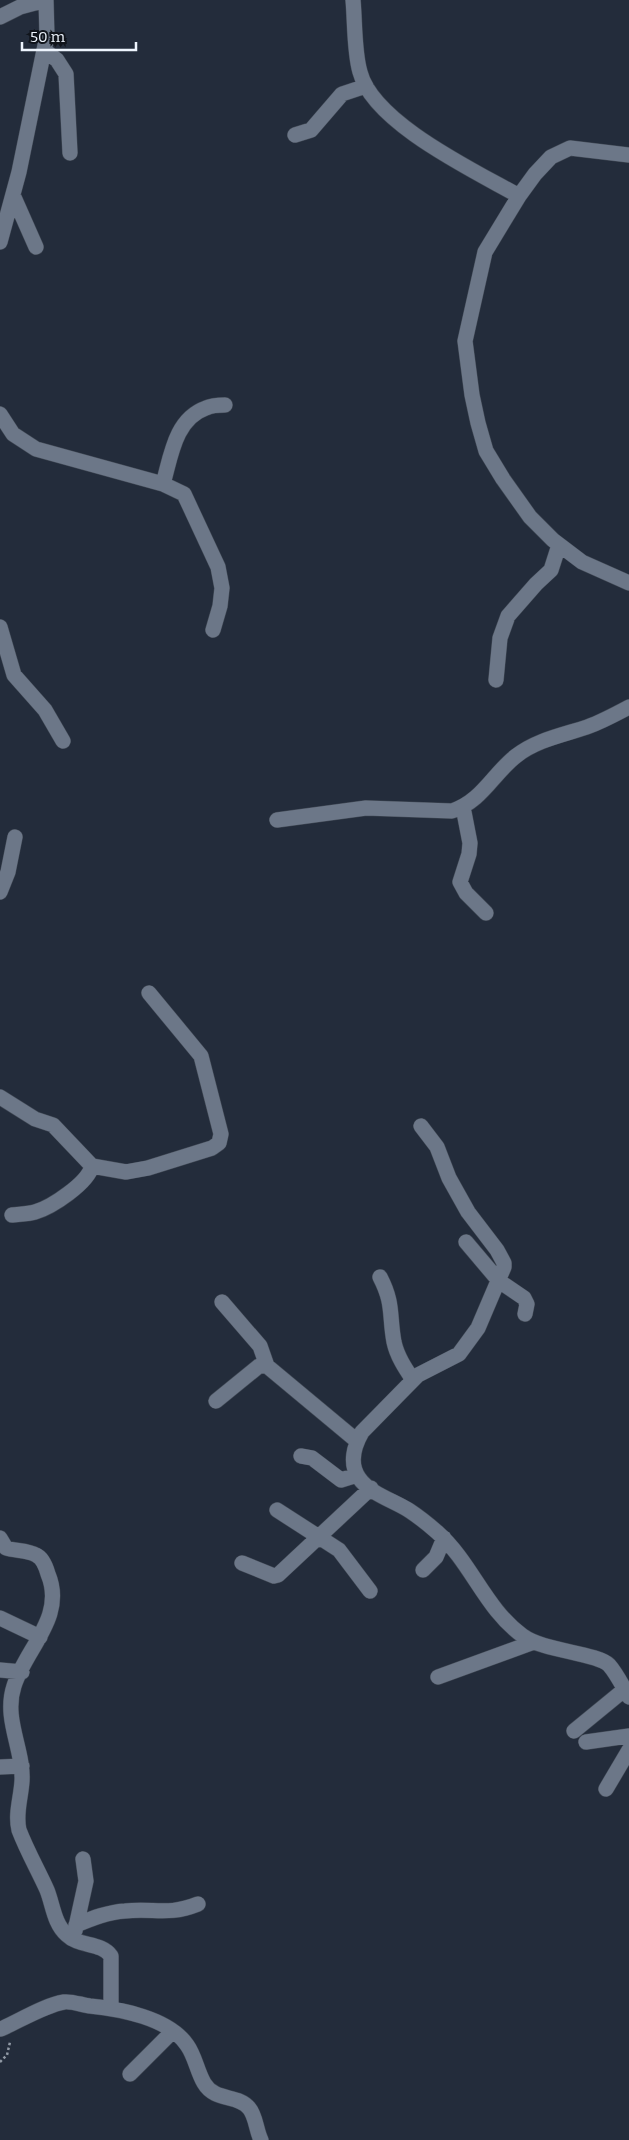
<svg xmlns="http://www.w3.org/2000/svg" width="629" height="2140" viewBox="0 0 629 2140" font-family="Bitter,serif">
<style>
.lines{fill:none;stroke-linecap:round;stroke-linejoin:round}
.minor-casing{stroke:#424a56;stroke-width:16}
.path{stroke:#9199a5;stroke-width:2.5;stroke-dasharray:2.5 2.5;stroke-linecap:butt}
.minor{stroke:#6c7788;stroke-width:15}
</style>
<rect width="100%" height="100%" fill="#232c3b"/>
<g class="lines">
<g class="minor-casing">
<path id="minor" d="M353,0C355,21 354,52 360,72C373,123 475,171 519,196
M0,17L20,7L46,0
M44,50L57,60L66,74L70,153
M295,135L311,130L342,94L366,86
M629,155L570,148L551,157L535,174L519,196L485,252L465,341L472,395L478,423L486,451L503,479L530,517L553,540L582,562L629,583
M13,195L36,247
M0,242L19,172L44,50L47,36L46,0
M0,414L13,434L36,449L163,484L184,494L218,567L222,588L220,606L213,630
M163,484C171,456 175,419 206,408C212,405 219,405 225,405
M0,627L14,675L45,710L63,741
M496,680L500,638L508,616L536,584L551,570L559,545
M463,807L470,843L469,854L460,882L466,893L486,913
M277,820L366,808L452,811C482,801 492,775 516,756C536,740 563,735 587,727C601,722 616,714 629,707
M0,892L8,872L15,837
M0,1097L35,1119L53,1125L92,1166C88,1183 52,1207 35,1212C28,1214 19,1214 12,1215
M421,1126L437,1147L449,1178L468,1212L497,1250L504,1263V1267L478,1328L459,1354L418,1375L362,1432C354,1446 349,1464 359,1478C370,1494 395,1501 410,1511C419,1517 429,1525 437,1532C472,1563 485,1609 523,1636C543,1651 597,1653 609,1665C617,1674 623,1687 629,1697
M92,1166L126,1172L148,1168L212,1148L219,1143L221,1134L201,1056L149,993
M466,1242L499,1281L524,1298L527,1304L525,1314
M380,1277C394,1304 389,1315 394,1342C397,1356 405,1368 413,1380
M222,1302L260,1346L267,1366
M216,1401L259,1366H267L357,1441
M301,1456L312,1458L341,1480L357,1475
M277,1510L339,1550L370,1591
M0,1538L6,1548C15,1551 28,1550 36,1555C43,1558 46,1567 48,1574C66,1617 26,1648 14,1686C3,1719 24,1750 22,1781C21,1798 15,1814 19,1830C27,1851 38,1870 47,1890C53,1905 54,1924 67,1935C79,1947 101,1942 111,1956V2007
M242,1563L274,1576L278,1575L371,1488
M423,1570L436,1557L444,1538
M0,1618L40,1637
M0,1670L22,1672
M438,1677L534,1642
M574,1731L624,1690
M586,1742L629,1736
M0,1767L22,1766
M606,1789L629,1750
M76,1925C93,1918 108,1912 125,1911C155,1908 168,1916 198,1904
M75,1931L86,1881L83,1859
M1,2029C19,2021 45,2005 64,2002C72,2001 82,2005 90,2006C120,2009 169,2018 187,2045C195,2056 197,2071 204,2083C215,2102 238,2094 249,2108C256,2116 256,2130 261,2140
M130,2074L172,2032"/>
</g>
<path class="path" d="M0,2062L7,2055L10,2042"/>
<use href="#minor" class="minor"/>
</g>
<path d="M22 42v8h114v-8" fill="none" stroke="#eef5fe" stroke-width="2.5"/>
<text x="30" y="42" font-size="15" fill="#eef5fe" stroke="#10141b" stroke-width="4" paint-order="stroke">50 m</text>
</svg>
